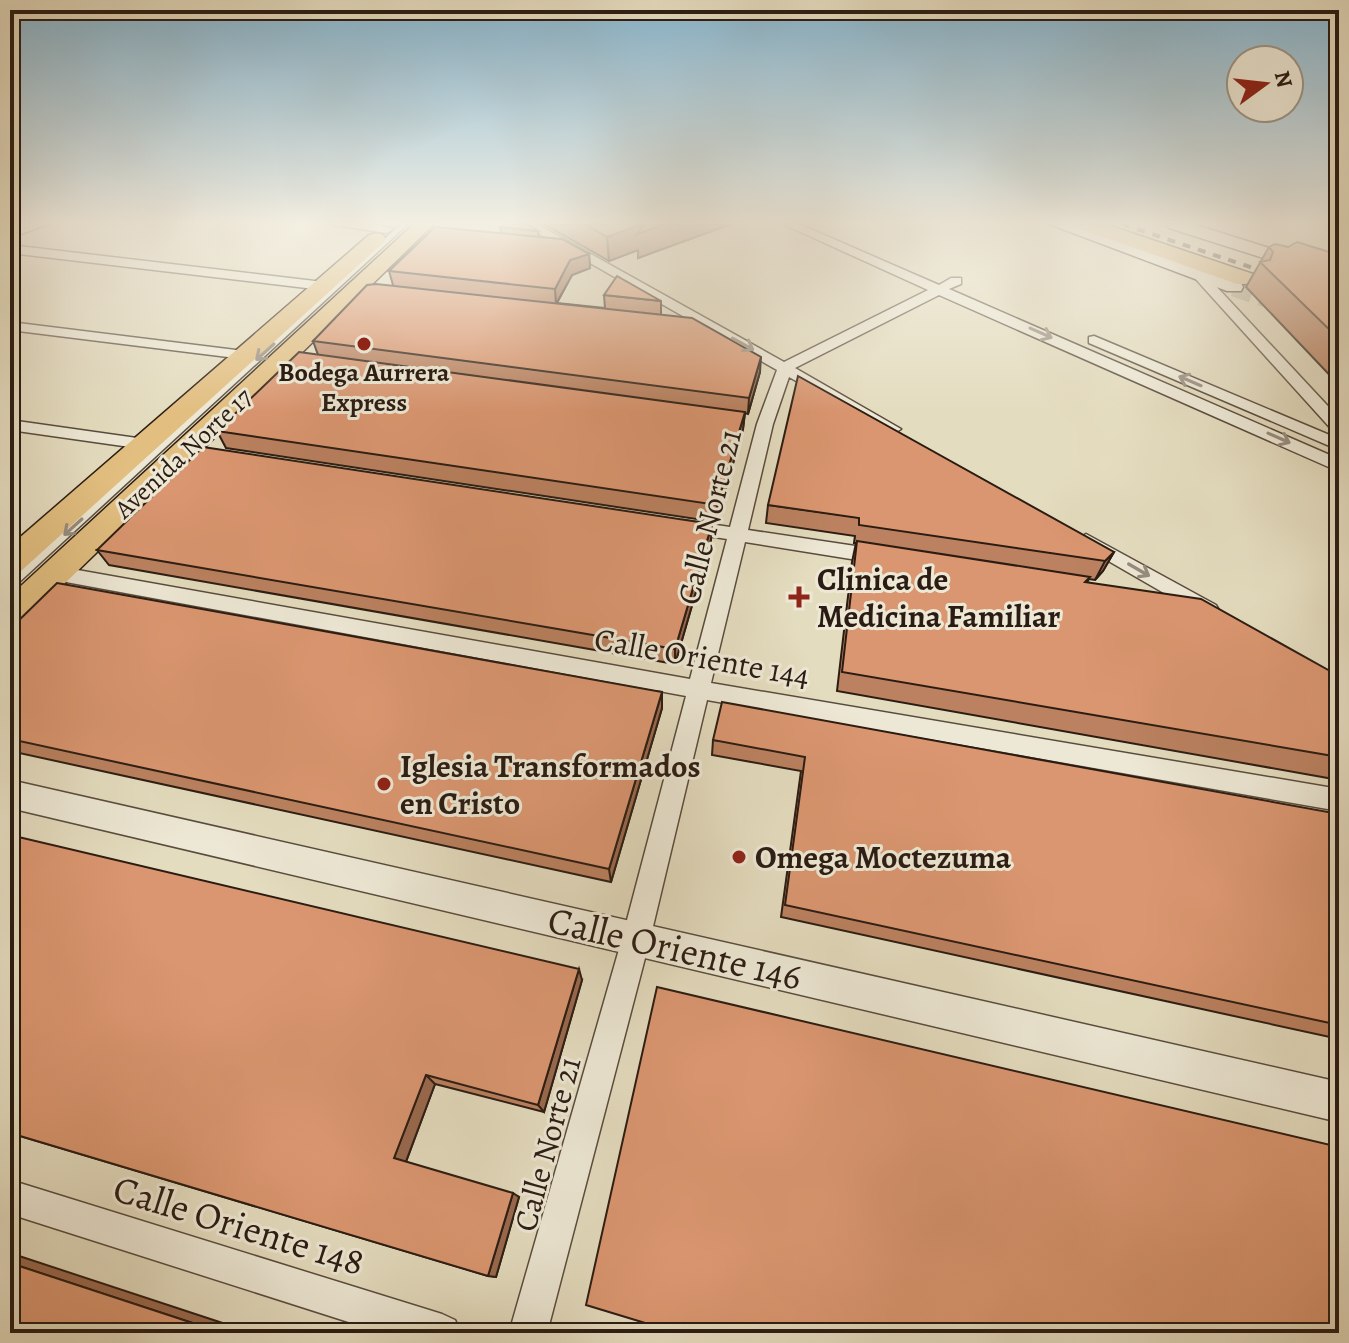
<svg xmlns="http://www.w3.org/2000/svg" width="1349" height="1343" viewBox="0 0 1349 1343" font-family="Alegreya,serif">
<style>
.lines{fill:none;stroke-linecap:round;stroke-linejoin:round}
.secondary-tunnel{stroke:#bfb69d;stroke-width:19;stroke-dasharray:19 9;stroke-linecap:butt}
.service-casing{stroke:#594c3e;stroke-width:3}
.minor-casing{stroke:#594c3e;stroke-width:3}
.tertiary-casing{stroke:#594c3e;stroke-width:3}
.secondary-casing{stroke:#2b1c13;stroke-width:3}
.primary-casing{stroke:#2b1c13;stroke-width:3}
.trunk-casing{stroke:#2b1c13;stroke-width:3}
.service{fill:#ede8d5;fill-rule:evenodd}
.minor{fill:#ede8d5;fill-rule:evenodd}
.tertiary{fill:#ede8d5;fill-rule:evenodd}
.secondary{fill:#ede8d5;fill-rule:evenodd}
.primary{fill:#e2be80;fill-rule:evenodd}
.trunk{fill:#e2be80;fill-rule:evenodd}
.rail{stroke:#2b1c13;stroke-width:4;stroke-dasharray:8 8;stroke-linecap:butt}
.wall{fill:#bb8160;stroke:#2b1c13;stroke-width:2}
.shaded-wall{fill:#99694e;stroke:#2b1c13;stroke-width:2}
.building{fill:#da9670;stroke:#2b1c13;stroke-width:2}
.oneway{stroke:#968c7e}
.poi-dot{fill:#8f2418;stroke:#ede8d5;stroke-width:3}
.labels{text-anchor:middle;stroke-width:6;stroke-linejoin:round;paint-order:stroke}
.far-poi-label{font-size:26px;font-weight:bold;fill:#2b1c13;stroke:#ede8d5}
.far-street-label{font-size:26px;fill:#2b1c13;stroke:#ede8d5}
.street-label{font-size:32px;fill:#2b1c13;stroke:#ede8d5}
.poi-label{font-size:32px;font-weight:bold;fill:#2b1c13;stroke:#ede8d5;text-anchor:start}
.near-street-label{font-size:38px;fill:#2b1c13;stroke:#ede8d5}
</style>
<rect width="100%" height="100%" fill="#e4dcbf"/>
<filter id="stains"><feTurbulence type="fractalNoise" baseFrequency=".0025" numOctaves="4"/><feColorMatrix values="0 0 0 0 .2 0 0 0 0 .09 0 0 0 0 .02 0 0 0 .5 -.17"/></filter>
<radialGradient id="worn" r=".72"><stop offset=".6" stop-color="#630" stop-opacity="0"/><stop offset="1" stop-color="#630" stop-opacity=".3"/></radialGradient>
<g class="lines">
<path class="secondary-tunnel" d="M1234,287L1339,323"/>
<g class="service-casing">
<path id="service" d="M401,224H408L14,587L10,589V579Z"/>
</g>
<g class="minor-casing">
<path id="minor" d="M327,224H374L393,229L387,233Z
M522,224H537L784,362L928,290L783,224H799L939,285L951,278H961V284L949,289L1339,459V470L1333,469L939,295L795,368L901,429L893,434L887,432L789,377L773,424L748,530L882,550L892,557L882,564L745,542L711,683L1339,789V811L707,700L650,939L547,1333H509L622,939L686,696L55,580L45,573L55,566L690,679L727,539L682,532L673,526L682,520L730,527L757,424L777,370Z
M10,245L323,282L330,286L323,290L10,253Z
M1193,270H1201L1339,418V433L1333,431L1193,276Z
M10,322L244,351L251,355L244,359L10,330Z
M1094,336L1339,439V450L1089,343V337Z
M10,420L144,439L152,444L144,449L10,430Z
M1086,534L1216,605L1219,610L1216,615H1202L1079,544L1077,540Z
M10,1180L442,1314L455,1320L461,1333H383L10,1214Z"/>
</g>
<g class="tertiary-casing">
<path id="tertiary" d="M10,780L1339,1082V1122L10,808Z"/>
</g>
<g class="secondary-casing">
<path id="secondary" d="M21,224H48L10,238V228Z
M1049,224H1074L1241,283L1243,287L1241,291H1227Z
M1167,224H1193L1339,270V282L1169,228Z"/>
</g>
<g class="primary-casing">
<path id="primary" d="M414,224H434L22,625L10,628V596Z
M376,233L383,235L386,239L383,243L21,571L10,574V546L369,235Z"/>
</g>
<g class="trunk-casing">
<path id="trunk" d="M1075,224H1105L1253,274L1256,279L1253,284H1237L1078,228Z"/>
</g>
<use href="#service" class="service"/>
<use href="#minor" class="minor"/>
<use href="#tertiary" class="tertiary"/>
<use href="#secondary" class="secondary"/>
<use href="#primary" class="primary"/>
<use href="#trunk" class="trunk"/>
<path class="rail" d="M1122,224L1277,276"/>
</g>
<path class="wall" d="M544,224H731L638,258V250L609,261Z
M500,227L538,231L539,237L589,254L590,268L572,275L557,303L605,308L604,295L661,301V315L760,372L748,414L745,413L743,429L716,522L226,448L217,431L318,355L313,341L393,285L389,271L501,233Z
M1269,247H1288L1339,255V385L1246,287Z
M768,505L1114,552L1103,571L1095,580L1089,579L1087,582L1339,676V780L837,691L852,562L856,543H854L855,536L766,523Z
M712,524L711,540L675,664L109,565L97,550Z
M10,629L662,692V708L611,882L10,751Z
M713,740L1339,814V1039L781,917L801,771L712,755Z
M582,980L544,1112L435,1084L406,1162L519,1197L496,1277L488,1276L10,1133Z"/>
<path class="shaded-wall" d="M643,224H731L638,258V250L609,261L607,237Z
M589,254L590,268L572,275L556,304L555,289L570,260Z
M761,357L760,372L748,414L749,398Z
M745,412L743,429L716,522L717,505Z
M712,524L711,540L675,664V649Z
M1114,552L1103,571L1095,580L1105,561Z
M662,692V708L611,882L609,869Z
M579,969L582,980L544,1112L538,1105Z
M426,1075L435,1084L405,1164L394,1158Z
M513,1193L519,1197L496,1277L488,1276Z
M10,1253L253,1333H223L10,1263Z"/>
<path class="building" d="M505,224H528L538,231L500,227Z
M584,224H643L607,237Z
M644,224H665L637,234Z
M435,227L562,239L589,254L570,260L555,289L389,271Z
M1297,242L1339,255V339L1260,262L1270,260L1273,252L1269,247L1275,244L1288,247Z
M617,276L661,301L604,295Z
M376,284L692,318L761,357L749,398L313,341L367,285Z
M299,352L745,412L717,505L217,431Z
M798,376L1114,552L1105,561L859,525V518L768,505Z
M203,447L712,524L675,649L97,550Z
M857,541L1090,577L1085,582L1201,599L1339,676V757L842,672Z
M57,583L662,692L609,869L10,739V629Z
M722,702L1339,814V1025L785,905L805,757L713,740Z
M10,835L579,969L538,1105L426,1075L394,1158L513,1193L488,1276L10,1133Z
M657,987L1339,1147V1333H678L586,1305Z
M10,1263L223,1333H10Z"/>
<defs><path id="oneway-shaft" d="M-6 0H5M1.5-3L5.5 0L1.5 3" fill="none" stroke-width="1.6" stroke-linecap="round" stroke-linejoin="round" transform="scale(2)"/></defs>
<g class="oneway">
<use href="#oneway-shaft" transform="translate(1041 333) rotate(24)"/>
<use href="#oneway-shaft" transform="translate(743 344) rotate(29)"/>
<use href="#oneway-shaft" transform="translate(265 352) rotate(138)"/>
<use href="#oneway-shaft" transform="translate(1190 381) rotate(-157)"/>
<use href="#oneway-shaft" transform="translate(1279 438) rotate(24)"/>
<use href="#oneway-shaft" transform="translate(73 527) rotate(138)"/>
<use href="#oneway-shaft" transform="translate(1139 570) rotate(30)"/>
</g>
<linearGradient id="sky" x2="0" y2="1"><stop stop-color="#87b7d2"/><stop offset="0.54" stop-color="#f3efe2"/><stop offset="1" stop-color="#f3efe2" stop-opacity="0"/></linearGradient>
<rect width="1349" height="412" fill="url(#sky)"/>
<g class="poi-dot">
<circle cx="364" cy="344" r="8"/>
<path d="M795 585h8v8h8v8h-8v8h-8v-8h-8v-8h8z"/>
<circle cx="384" cy="784" r="8"/>
<circle cx="739" cy="857" r="8"/>
</g>
<g class="labels">
<g class="far-poi-label">
<text x="364" y="381">Bodega Aurrera<tspan x="364" dy="30">Express</tspan></text>
</g>
<g class="far-street-label">
<text transform="translate(183 453) rotate(-43)" y="9">Avenida Norte 17</text>
</g>
<g class="street-label">
<text transform="translate(709 517) rotate(-76)" y="11">Calle Norte 21</text>
<text transform="translate(702 657) rotate(10)" y="11">Calle Oriente 144</text>
<text transform="translate(547 1144) rotate(-75)" y="11">Calle Norte 21</text>
</g>
<g class="poi-label">
<text x="817" y="590">Clinica de<tspan x="817" dy="37">Medicina Familiar</tspan></text>
<text x="400" y="777">Iglesia Transformados<tspan x="400" dy="37">en Cristo</tspan></text>
<text x="755" y="868">Omega Moctezuma</text>
</g>
<g class="near-street-label">
<text transform="translate(675 948) rotate(13)" y="13">Calle Oriente 146</text>
<text transform="translate(239 1225) rotate(17)" y="13">Calle Oriente 148</text>
</g>
</g>
<rect width="1349" height="1343" fill="none" stroke="#e4dcbf" stroke-width="40"/>
<rect x="12" y="12" width="1325" height="1319" fill="none" stroke="#2b1c13" stroke-width="4"/>
<rect x="20" y="20" width="1309" height="1303" fill="none" stroke="#2b1c13" stroke-width="2"/>
<g transform="translate(1265 84) rotate(75)"><circle r="38" fill="#ede8d5" stroke="#9f9687" stroke-width="2"/>
<path d="M0-6L14 30L0 20L-14 30Z" fill="#8f2418"/>
<text y="-12" font-size="22" font-weight="bold" text-anchor="middle" fill="#2b1c13">N</text>
</g>
<rect width="100%" height="100%" filter="url(#stains)"/>
<rect width="100%" height="100%" fill="url(#worn)"/>
</svg>
